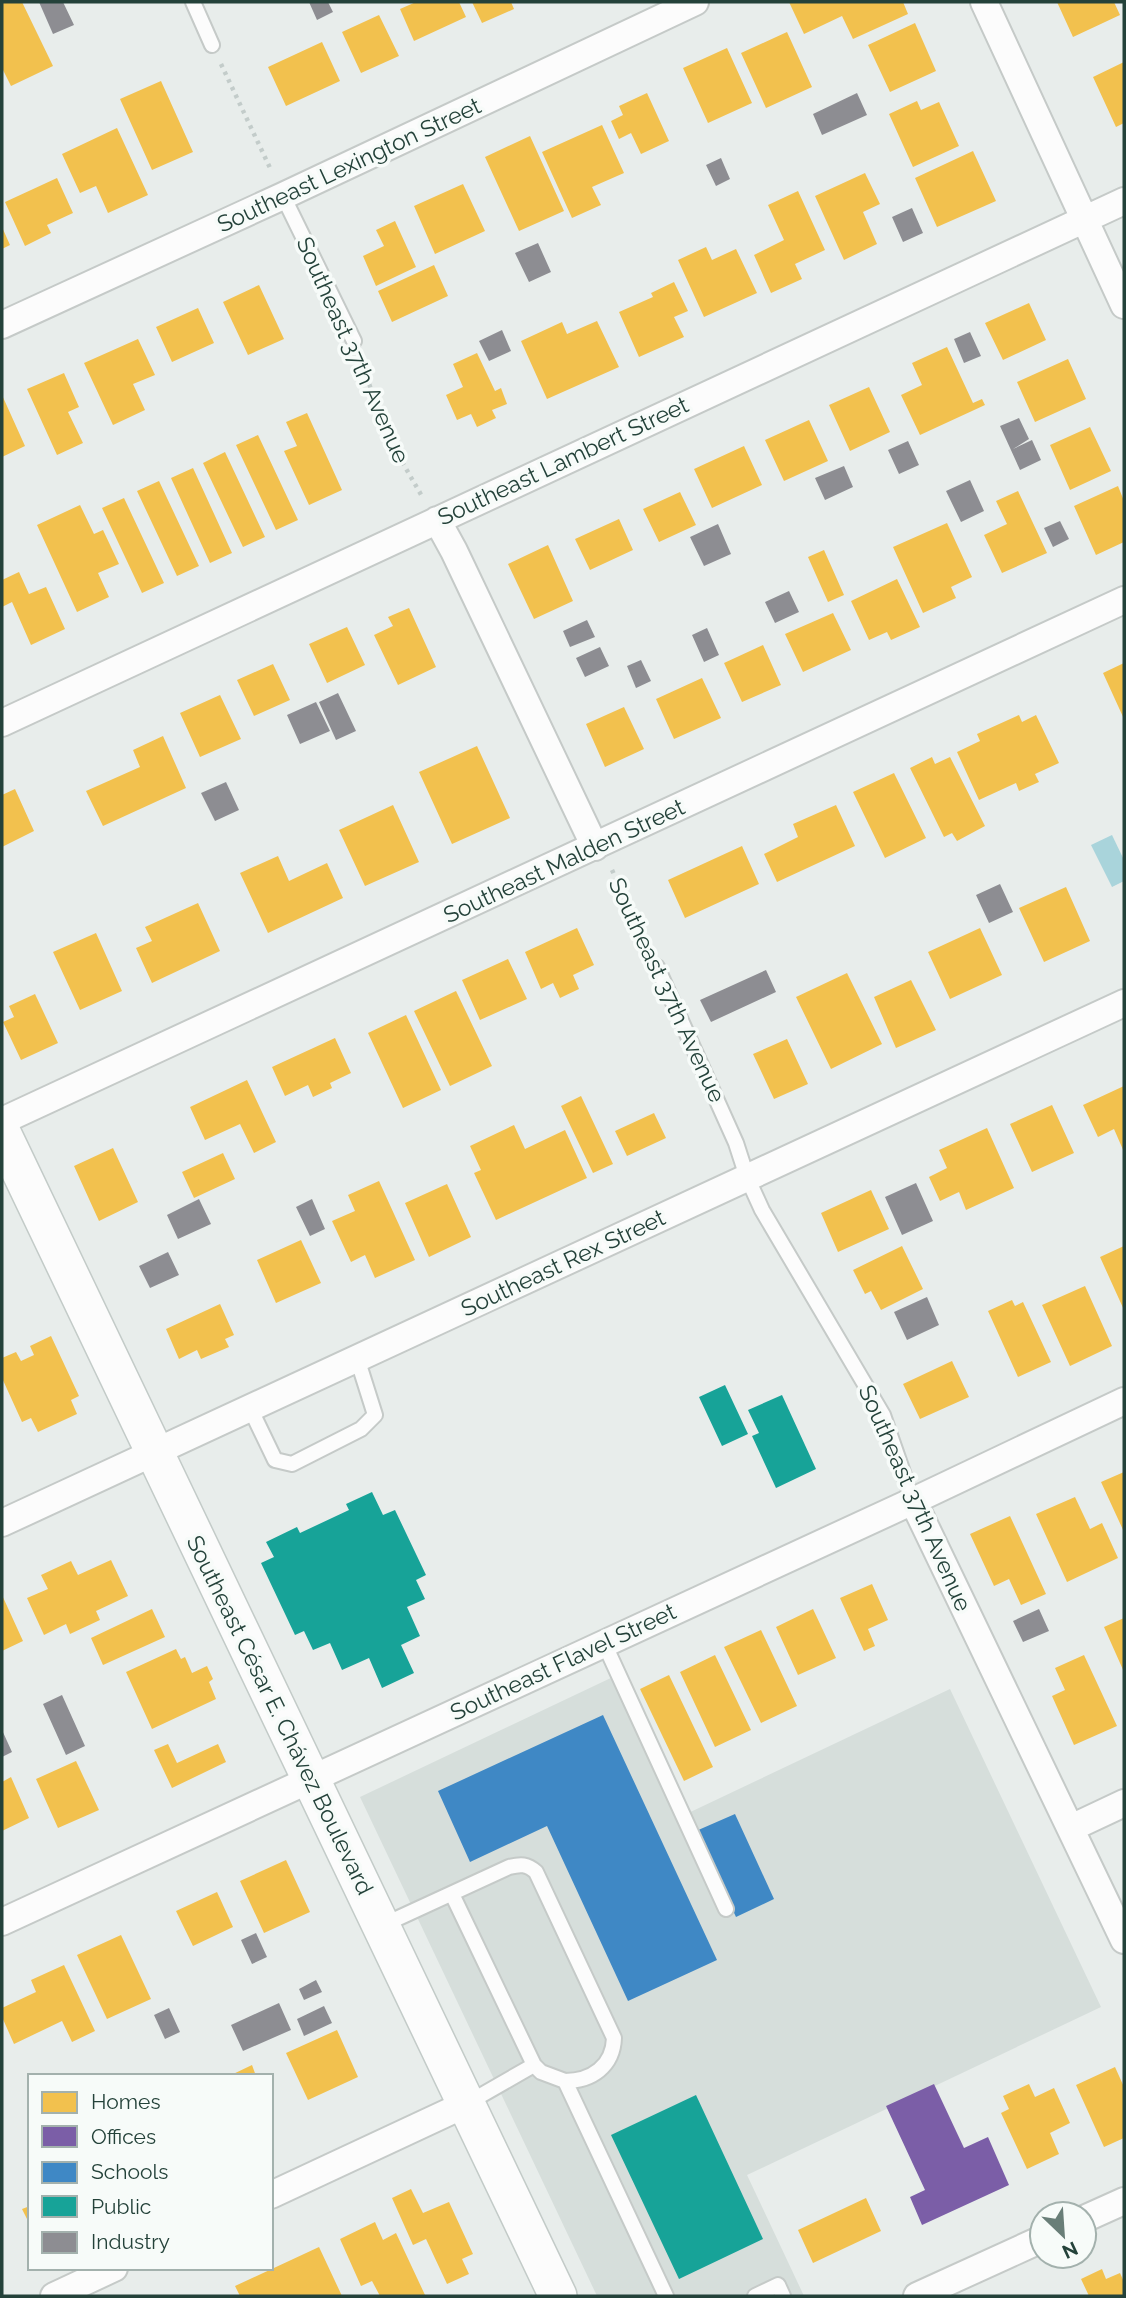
<svg xmlns="http://www.w3.org/2000/svg" width="1126" height="2298" viewBox="0 0 1126 2298" font-family="Raleway,sans-serif">
<style>
.built{fill:#d6dedb}
.water{fill:#a9d4db}
.homes{fill:#f2c14e}
.offices{fill:#7b5ea7}
.schools{fill:#3f88c5}
.public{fill:#17a398}
.industry{fill:#8d8d92}
.lines{fill:none;stroke-linecap:round;stroke-linejoin:round}
.lane-casing{stroke:#c5cac8;stroke-width:18}
.street-casing{stroke:#c5cac8;stroke-width:30}
.secondary-casing{stroke:#c3cbc8;stroke-width:40}
.path{stroke:#c3ccca;stroke-width:4.5;stroke-dasharray:3.5 5;stroke-linecap:butt}
.lane{stroke:#fcfcfc;stroke-width:14}
.street{stroke:#fcfcfc;stroke-width:26}
.secondary{stroke:#fcfcfc;stroke-width:37}
.labels{text-anchor:middle;stroke-width:7;stroke-linejoin:round;paint-order:stroke}
.street-label{font-size:23px;fill:#24423a;stroke:#f7fbf9}
</style>
<rect width="100%" height="100%" fill="#e8edeb"/>
<path class="built" d="M615,1676L682,1816L950,1689L1101,2007L747,2175L804,2296H597L360,1797Z"/>
<path class="water" d="M1112,835L1124,860V881L1112,887L1091,845Z"/>
<path class="homes" d="M2,2H22L53,66L11,86L2,68Z
M416,2H459L466,17L414,41L400,9Z
M472,2H511L514,9L482,23Z
M789,2H903L908,14L853,39L842,16L804,34Z
M1057,2H1114L1120,15L1073,37Z
M379,15L399,56L361,73L342,32Z
M915,23L936,71L890,92L868,45Z
M787,32L812,87L766,108L741,53Z
M322,42L340,81L286,106L268,67Z
M727,48L752,103L708,123L683,68Z
M1124,62V123L1116,127L1093,77Z
M161,81L193,152L152,170L120,99Z
M647,93L669,141L641,154L631,133L619,139L611,121L623,115L619,106Z
M917,101L921,110L939,102L959,146L913,167L889,114Z
M602,125L624,173L592,187L601,205L572,218L542,152Z
M117,128L148,195L108,213L96,186L80,193L62,154Z
M530,136L564,211L519,231L485,157Z
M973,151L996,201L937,227L915,178Z
M865,173L880,204L863,212L877,244L844,260L815,196Z
M57,178L73,213L47,225L51,233L25,246L5,202Z
M463,184L485,231L435,254L414,206Z
M798,191L825,250L795,264L802,279L771,293L754,255L784,240L768,205Z
M395,221L416,267L376,286L363,256L384,246L376,230Z
M2,227L10,245L2,249Z
M706,247L712,260L736,249L757,293L704,317L678,260Z
M434,265L448,296L392,322L378,291Z
M674,282L688,311L674,317L684,337L639,357L619,312L653,297L651,293Z
M259,285L284,339L248,355L223,302Z
M1029,303L1046,340L1003,360L985,323Z
M198,308L214,343L172,362L156,327Z
M597,321L619,367L547,399L521,341L562,322L567,334Z
M138,339L155,375L133,384L145,410L113,425L84,363Z
M947,347L973,403L982,399L985,405L920,435L901,395L922,385L912,363Z
M477,353L495,391L501,388L507,404L492,410L496,418L477,427L471,414L457,420L446,395L463,387L453,364Z
M1068,359L1086,399L1035,422L1017,382Z
M64,373L79,407L68,412L83,443L57,455L27,389Z
M869,387L890,432L850,451L829,405Z
M2,395L25,446L2,457Z
M307,413L342,490L309,505L284,451L297,446L286,422Z
M809,420L828,461L784,481L765,440Z
M1090,427L1111,471L1070,490L1050,445Z
M258,435L298,520L276,530L236,445Z
M744,446L762,485L712,508L694,469Z
M225,452L265,537L243,547L203,463Z
M193,468L232,553L210,563L171,478Z
M159,481L199,566L177,576L137,491Z
M1118,486L1124,501V542L1096,555L1074,506Z
M1018,491L1047,553L1002,573L984,535L1007,524L996,501Z
M680,492L696,525L659,542L643,509Z
M124,498L164,583L142,593L102,508Z
M80,505L94,534L103,530L119,564L98,573L109,597L77,612L37,525Z
M619,519L633,550L590,570L575,539Z
M947,523L972,577L951,587L956,598L923,613L893,547Z
M548,545L573,601L534,619L508,564Z
M824,550L844,595L828,602L808,557Z
M19,572L29,594L46,587L65,629L31,645L12,602L2,607V580Z
M897,579L920,627L891,640L887,632L869,640L851,601Z
M409,608L436,667L398,685L374,635L393,626L388,617Z
M833,613L851,650L803,672L785,634Z
M347,627L365,665L327,683L309,644Z
M763,645L781,685L742,702L724,663Z
M1124,663V719L1103,673Z
M273,664L290,700L254,716L237,680Z
M702,678L721,718L674,739L656,699Z
M220,695L241,739L200,757L180,713Z
M624,707L644,749L605,767L586,724Z
M1019,715L1022,722L1036,715L1059,763L1035,774L1039,782L1019,791L1016,783L979,800L957,752L980,741L977,734Z
M163,736L186,788L103,826L86,791L140,767L133,750Z
M477,746L510,818L452,844L419,772Z
M932,757L935,764L950,757L985,826L957,841L952,833L944,837L910,768Z
M894,773L926,838L885,858L853,792Z
M15,789L34,831L2,847V795Z
M393,805L419,862L365,886L339,830Z
M836,805L855,846L777,882L764,854L798,837L793,824Z
M742,846L759,884L685,918L668,880Z
M278,856L289,881L327,863L343,898L268,933L240,873Z
M1066,887L1090,941L1044,962L1019,908Z
M198,903L220,951L152,983L136,948L152,941L145,927Z
M577,928L594,965L573,975L579,989L560,998L553,983L541,989L525,952Z
M980,928L1002,975L950,999L928,952Z
M96,933L122,991L80,1010L53,952Z
M508,959L527,999L480,1020L462,980Z
M847,973L882,1044L831,1069L796,997Z
M911,980L936,1030L896,1048L874,997Z
M456,991L492,1066L450,1086L414,1011Z
M35,994L58,1043L21,1060L3,1022L14,1017L9,1006Z
M406,1015L441,1090L403,1108L368,1033Z
M335,1038L351,1073L330,1083L332,1088L313,1097L308,1085L285,1096L272,1067Z
M787,1039L808,1084L774,1099L753,1054Z
M247,1080L276,1142L254,1153L240,1124L205,1140L190,1107Z
M1124,1086V1152L1114,1129L1098,1137L1083,1105Z
M581,1096L613,1164L593,1173L561,1106Z
M1052,1105L1074,1153L1032,1172L1010,1124Z
M654,1113L666,1138L627,1156L615,1131Z
M514,1125L525,1149L565,1130L587,1178L496,1220L474,1173L481,1170L470,1146Z
M987,1128L1014,1188L966,1210L959,1192L940,1201L929,1177L947,1168L939,1150Z
M113,1148L138,1202L99,1221L74,1166Z
M223,1153L235,1179L194,1198L182,1172Z
M379,1181L415,1260L375,1278L365,1255L351,1262L332,1221L355,1211L348,1195Z
M447,1184L471,1237L429,1257L405,1203Z
M871,1190L889,1229L838,1252L821,1213Z
M301,1240L321,1283L276,1303L257,1260Z
M902,1246L923,1289L881,1310L871,1291L865,1294L853,1270Z
M1124,1246V1310L1100,1257Z
M1085,1286L1112,1346L1070,1366L1042,1305Z
M1012,1300L1015,1306L1023,1302L1051,1362L1018,1377L988,1311Z
M220,1304L234,1335L225,1339L229,1347L201,1359L197,1350L179,1359L166,1329Z
M51,1336L79,1396L71,1400L77,1414L38,1432L31,1418L22,1422L2,1378V1358L16,1352L21,1361L34,1355L30,1346Z
M952,1361L969,1397L920,1419L903,1384Z
M1124,1472V1532L1101,1482Z
M1075,1497L1090,1529L1102,1523L1118,1558L1067,1582L1036,1514Z
M1010,1516L1046,1594L1021,1605L1009,1579L994,1586L970,1534Z
M111,1560L128,1596L96,1611L100,1620L70,1634L66,1624L44,1635L27,1598L48,1589L41,1575L71,1561L78,1575Z
M872,1584L888,1620L868,1629L875,1646L864,1651L840,1598Z
M2,1595L23,1641L2,1651Z
M152,1609L165,1637L103,1665L91,1638Z
M813,1609L836,1658L798,1675L776,1627Z
M1124,1618V1672L1104,1627Z
M761,1630L797,1706L761,1723L724,1647Z
M176,1649L181,1659L185,1657L192,1673L207,1666L213,1679L209,1682L216,1699L152,1729L126,1672Z
M715,1655L751,1730L715,1747L680,1672Z
M1084,1655L1117,1726L1074,1745L1052,1696L1065,1690L1055,1668Z
M669,1675L713,1767L684,1781L640,1689Z
M168,1744L177,1763L218,1744L226,1762L172,1788L154,1750Z
M76,1761L99,1810L58,1828L36,1779Z
M11,1777L29,1818L2,1831V1782Z
M286,1860L310,1912L264,1933L240,1881Z
M217,1892L233,1927L193,1946L176,1911Z
M121,1935L151,1999L107,2019L77,1955Z
M64,1965L95,2031L72,2042L62,2021L14,2044L2,2017V2008L36,1992L31,1980Z
M337,2030L358,2077L308,2100L286,2053Z
M252,2065L256,2076H229Z
M1115,2067L1124,2087V2138L1104,2147L1076,2085Z
M1029,2084L1035,2097L1054,2088L1070,2123L1050,2133L1059,2154L1027,2169L1001,2113L1009,2109L1003,2096Z
M411,2189L423,2213L449,2202L473,2254L462,2259L469,2274L447,2284L426,2239L413,2245L392,2198Z
M866,2198L881,2231L813,2263L798,2230Z
M30,2206V2225L22,2209Z
M375,2222L383,2240L396,2233L425,2295L380,2296L372,2281L361,2286L340,2239Z
M319,2247L342,2296H240L235,2286Z
M1102,2269L1106,2279L1120,2273L1124,2282V2296H1089L1081,2279Z"/>
<path class="offices" d="M934,2084L964,2148L988,2137L1009,2185L922,2225L910,2197L925,2190L886,2106Z"/>
<path class="schools" d="M603,1715L717,1960L628,2001L547,1826L470,1862L438,1791Z
M735,1814L774,1899L736,1917L696,1831Z"/>
<path class="public" d="M725,1385L748,1434L722,1446L699,1397Z
M782,1395L816,1469L776,1488L752,1436L759,1433L748,1410Z
M372,1492L383,1515L395,1510L426,1575L416,1580L425,1599L407,1607L420,1636L401,1645L414,1673L382,1688L369,1658L342,1670L330,1643L313,1650L304,1631L295,1635L261,1563L274,1557L266,1542L297,1527L300,1533L349,1510L346,1504Z
M696,2095L763,2239L679,2279L611,2135Z"/>
<path class="industry" d="M39,2H63L74,25L53,34Z
M309,2H328L333,12L317,20Z
M857,93L867,115L822,135L813,114Z
M721,158L730,179L716,186L706,165Z
M912,208L923,233L903,242L892,217Z
M538,243L551,272L529,282L515,253Z
M502,330L511,351L489,361L479,341Z
M970,332L981,356L964,363L954,339Z
M1019,418L1029,439L1013,449L1032,440L1041,460L1020,470L1000,426Z
M908,441L919,465L899,474L888,450Z
M844,466L853,487L825,500L815,478Z
M970,480L984,511L961,522L946,491Z
M1060,521L1069,539L1053,547L1044,528Z
M718,524L731,554L704,566L690,537Z
M789,591L799,612L775,623L765,602Z
M587,620L595,637L570,647L563,631Z
M707,628L719,655L704,662L692,635Z
M600,647L609,666L585,677L576,658Z
M641,660L651,681L636,688L627,666Z
M338,693L356,731L336,740L319,702Z
M316,702L330,731L300,744L287,715Z
M226,782L239,810L215,821L201,793Z
M1000,884L1013,912L989,923L976,895Z
M766,970L776,992L711,1022L700,1000Z
M916,1183L933,1221L902,1235L885,1197Z
M199,1199L211,1224L178,1239L167,1215Z
M312,1199L325,1229L310,1236L296,1207Z
M168,1252L179,1275L150,1288L139,1266Z
M927,1297L939,1325L907,1340L894,1312Z
M1039,1609L1049,1631L1023,1642L1013,1621Z
M62,1695L85,1746L66,1755L43,1704Z
M2,1730L12,1752L2,1757Z
M256,1933L267,1957L252,1964L241,1940Z
M316,1980L322,1992L304,2000L299,1989Z
M279,2003L291,2030L243,2051L231,2025Z
M324,2006L332,2023L304,2036L297,2019Z
M169,2008L180,2032L165,2039L154,2015Z"/>
<g class="lines">
<g class="lane-casing">
<path id="lane" d="M193,2L212,45
M283,196L354,341
M657,967L736,1143L747,1177L762,1210L883,1415L913,1501
M250,1408L275,1460L292,1464L361,1429L375,1415L357,1358
M604,1643L726,1909
M452,1894L534,2065L541,2072L565,2081
M381,1926L509,1867C521,1864 527,1864 536,1872L614,2038C613,2066 592,2081 565,2081L666,2296
M466,2104L534,2065
M755,2296L778,2285L783,2296"/>
</g>
<g class="street-casing">
<path id="street" d="M984,2L1124,305
M2,325L283,196L695,2
M437,520L454,551L595,847
M2,723L1124,201
M2,1121L1124,600
M913,1501L1124,1940
M2,1523L1124,1003
M1071,1828L1124,1803
M2,1922L913,1501L1124,1401
M271,2195L466,2104
M1084,2219L1124,2201
M54,2296L114,2268
M917,2296L1042,2239"/>
</g>
<g class="secondary-casing">
<path id="secondary" d="M2,1133L558,2296"/>
</g>
<path class="path" d="M221,64L271,170
M361,360L387,436L423,498
M612,870L648,947"/>
<use href="#lane" class="lane"/>
<use href="#street" class="street"/>
<use href="#secondary" class="secondary"/>
</g>
<g class="labels">
<g class="street-label">
<text transform="translate(349 165) rotate(-25)" y="8">Southeast Lexington Street</text>
<text transform="translate(353 350) rotate(66)" y="8">Southeast 37th Avenue</text>
<text transform="translate(563 461) rotate(-25)" y="8">Southeast Lambert Street</text>
<text transform="translate(564 861) rotate(-25)" y="8">Southeast Malden Street</text>
<text transform="translate(667 990) rotate(65)" y="8">Southeast 37th Avenue</text>
<text transform="translate(563 1263) rotate(-25)" y="8">Southeast Rex Street</text>
<text transform="translate(915 1498) rotate(66)" y="8">Southeast 37th Avenue</text>
<text transform="translate(563 1662) rotate(-25)" y="8">Southeast Flavel Street</text>
<text transform="translate(280 1715) rotate(64)" y="8">Southeast César E. Chávez Boulevard</text>
</g>
</g>
<rect width="1126" height="2298" fill="none" stroke="#24423a" stroke-width="7"/>
<rect x="28" y="2074" width="245" height="196" fill="#f7fbf9" stroke="#a3b1ad" stroke-width="2"/>
<rect x="42" y="2092" width="35" height="21" fill="#f2c14e" stroke="#a3b1ad" stroke-width="2"/>
<text x="91" y="2109" font-size="21" fill="#24423a">Homes</text>
<rect x="42" y="2126" width="35" height="21" fill="#7b5ea7" stroke="#a3b1ad" stroke-width="2"/>
<text x="91" y="2144" font-size="21" fill="#24423a">Offices</text>
<rect x="42" y="2162" width="35" height="21" fill="#3f88c5" stroke="#a3b1ad" stroke-width="2"/>
<text x="91" y="2179" font-size="21" fill="#24423a">Schools</text>
<rect x="42" y="2196" width="35" height="21" fill="#17a398" stroke="#a3b1ad" stroke-width="2"/>
<text x="91" y="2214" font-size="21" fill="#24423a">Public</text>
<rect x="42" y="2232" width="35" height="21" fill="#8d8d92" stroke="#a3b1ad" stroke-width="2"/>
<text x="91" y="2249" font-size="21" fill="#24423a">Industry</text>
<g transform="translate(1063 2235) rotate(155)"><circle r="33" fill="#f7fbf9" stroke="#a3b1ad" stroke-width="2"/>
<path d="M0-5L12 26L0 18L-12 26Z" fill="#697e78"/>
<text y="-10" font-size="19" font-weight="bold" text-anchor="middle" fill="#24423a">N</text>
</g>
</svg>
